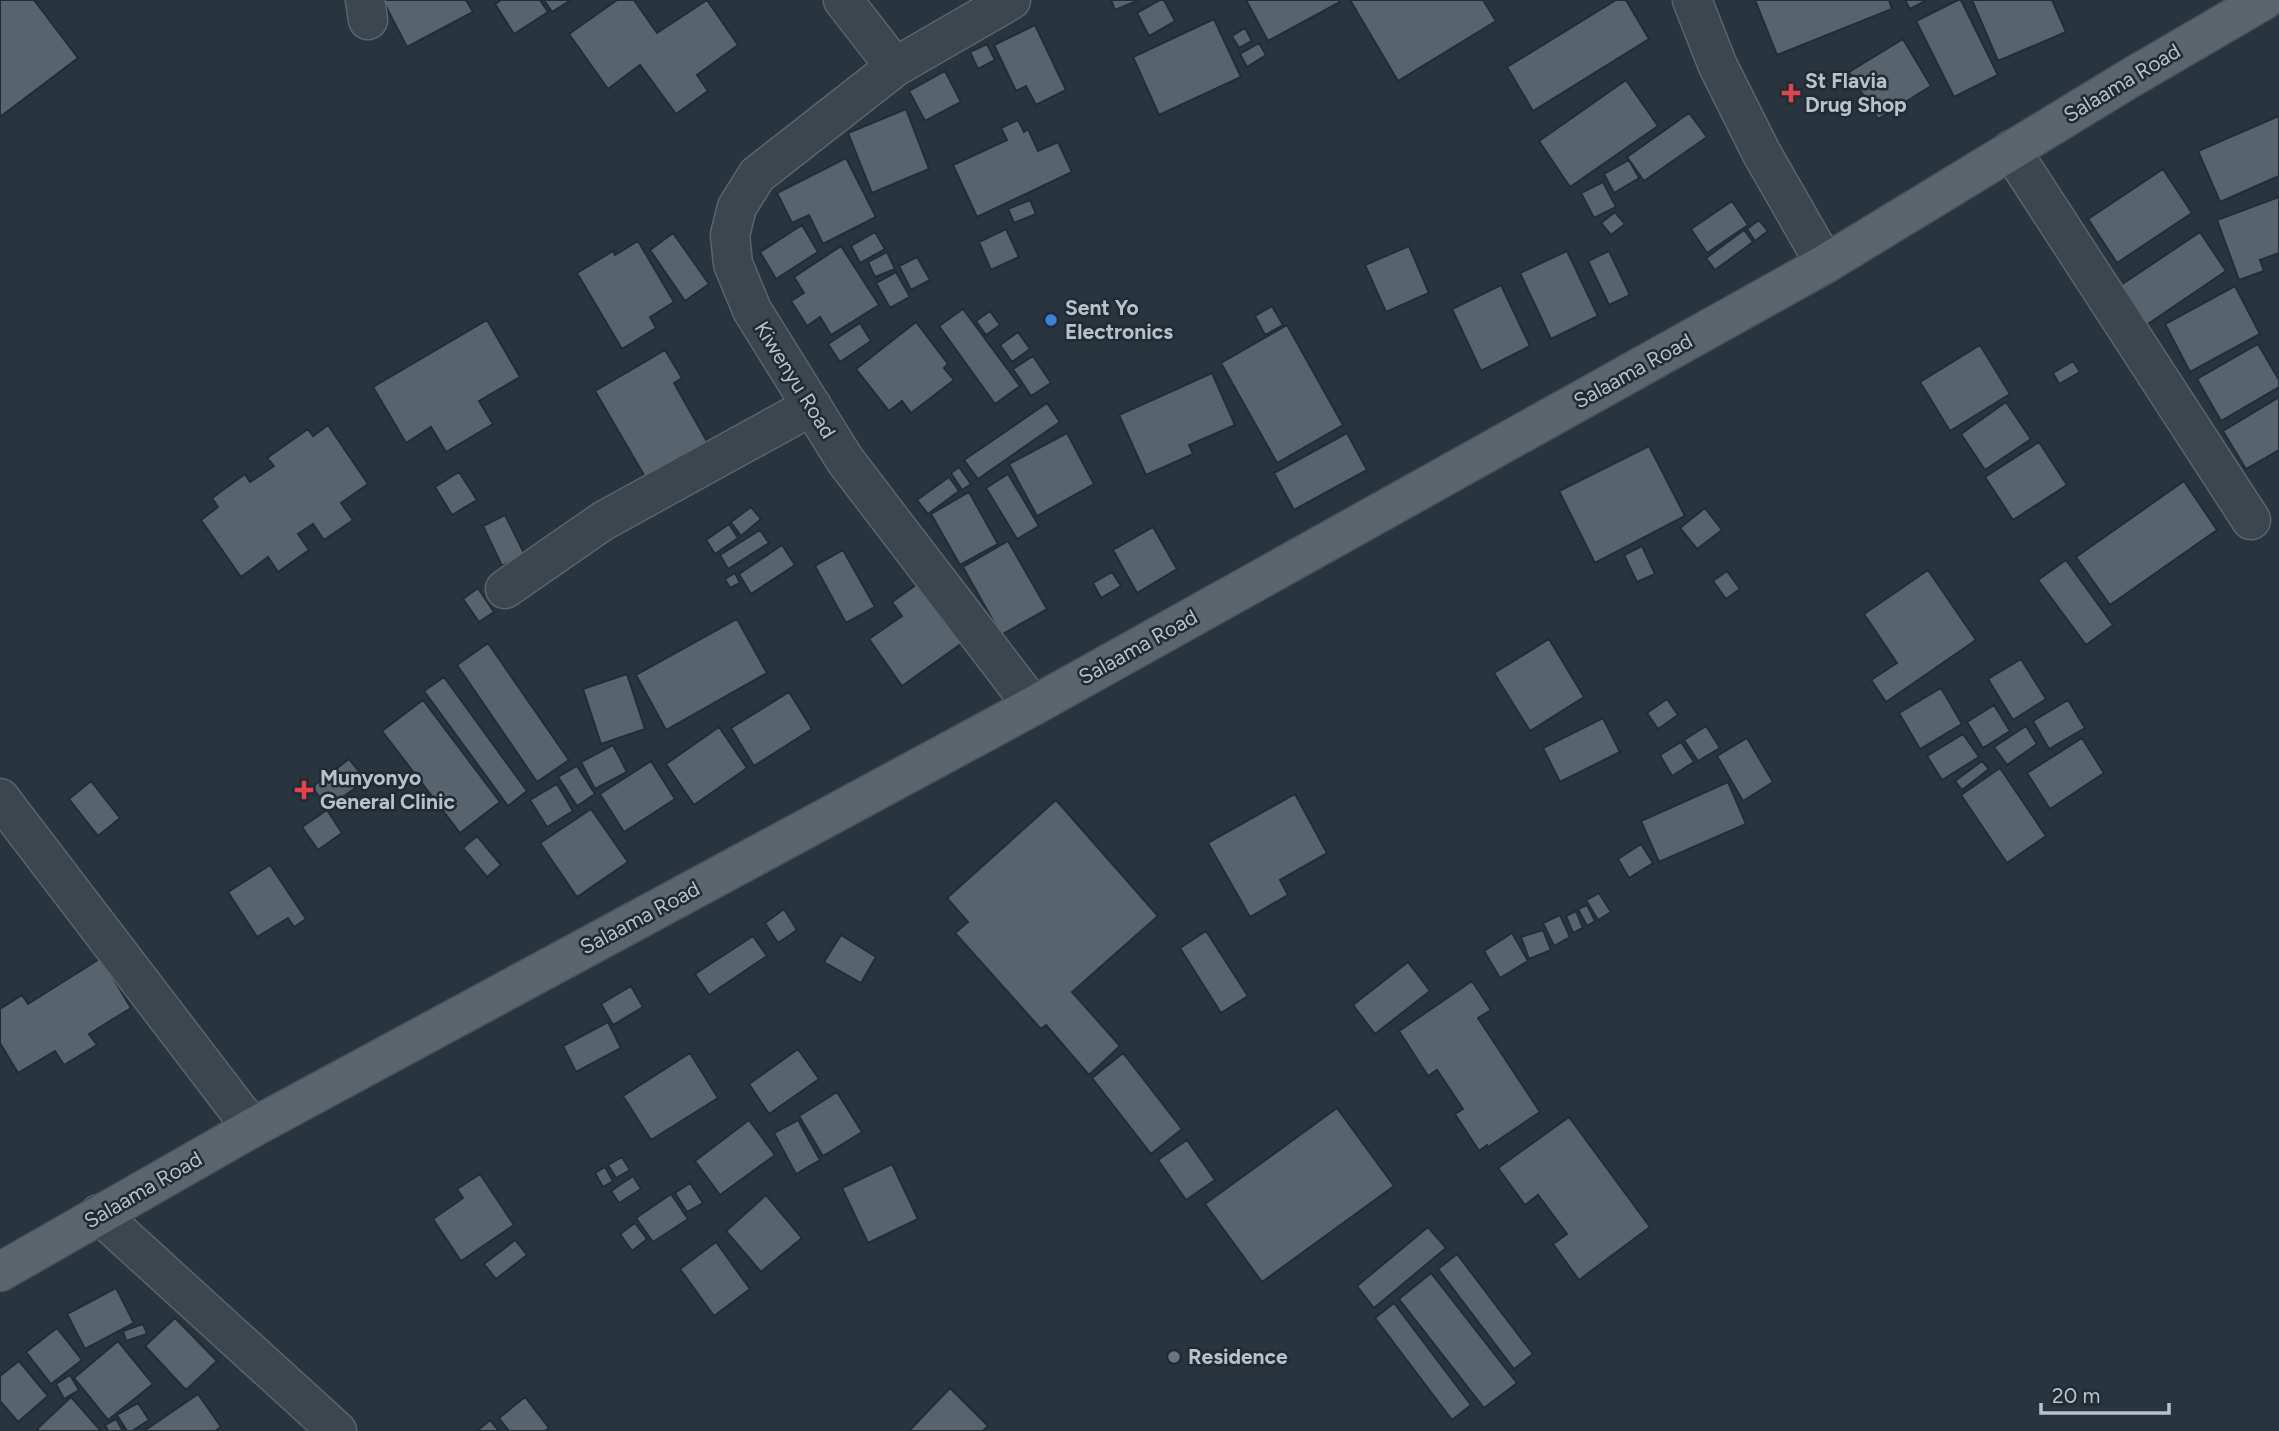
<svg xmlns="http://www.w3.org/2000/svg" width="2279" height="1431" viewBox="0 0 2279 1431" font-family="Figtree,sans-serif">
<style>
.building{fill:#57636d;stroke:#232d35;stroke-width:2}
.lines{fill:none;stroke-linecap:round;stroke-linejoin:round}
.minor-casing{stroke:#5a646c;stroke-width:41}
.major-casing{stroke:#49525a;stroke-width:41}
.minor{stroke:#3c464e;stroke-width:38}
.major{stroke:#5a656e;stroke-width:38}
.health-dot{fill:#e0444e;stroke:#212b33;stroke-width:2.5}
.shop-dot{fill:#3f7fe0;stroke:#212b33;stroke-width:2.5}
.worship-dot{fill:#6b7280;stroke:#212b33;stroke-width:2.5}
.labels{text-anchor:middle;stroke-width:5;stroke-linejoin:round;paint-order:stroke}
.poi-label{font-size:21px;font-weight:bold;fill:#b9c1c9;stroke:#212b33;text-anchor:start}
.street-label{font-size:21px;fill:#b9c1c9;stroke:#212b33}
</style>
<rect width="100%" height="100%" fill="#28353e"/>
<path class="building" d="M0,0H34L78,58L0,117Z
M386,0H466L473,12L407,47L383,1Z
M501,0H540L548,12L514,34L495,4Z
M544,0H571L552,12Z
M617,0H634L657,33L707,0L738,45L697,75L708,91L676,114L640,65L608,89L569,34Z
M1111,0H1137V1L1115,10Z
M1160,0H1164L1175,21L1149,36L1137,13Z
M1246,0H1339L1340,2L1268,41Z
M1350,0H1483L1496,21L1398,81Z
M1616,0H1626L1649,39L1533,111L1507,67Z
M1755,0H1889L1892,9L1777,55Z
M1905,0H1927L1910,9Z
M1958,0H1961L1998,75L1954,97L1916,21Z
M1972,0H2052L2066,32L1998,61Z
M1214,19L1241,77L1159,115L1133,57Z
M1035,25L1066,90L1036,105L1026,86L1016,91L994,45Z
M1245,28L1252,41L1239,48L1232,36Z
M1903,39L1931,86L1878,119L1849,72Z
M1259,43L1266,55L1247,67L1240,54Z
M987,44L995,60L978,69L970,52Z
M945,71L961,102L925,121L909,91Z
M1626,80L1658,126L1570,187L1539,141Z
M906,109L929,169L872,193L848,133Z
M1689,113L1707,137L1644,181L1627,157Z
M2279,116V176L2220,202L2198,151Z
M1018,120L1024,132L1028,129L1038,151L1058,142L1072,172L977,217L953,165L1007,140L1001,128Z
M846,158L876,217L823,244L809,215L792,223L777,193Z
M1629,160L1639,178L1614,193L1604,174Z
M2163,169L2192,213L2117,263L2088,219Z
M1603,182L1616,207L1594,218L1581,193Z
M2279,197V253L2260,260L2264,271L2239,280L2217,220Z
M1030,200L1036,214L1014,223L1008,209Z
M1732,201L1748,225L1707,253L1691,229Z
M1615,212L1625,224L1611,235L1601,223Z
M1759,220L1768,231L1755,241L1747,229Z
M802,225L818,252L776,279L760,252Z
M1006,229L1019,257L991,270L979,242Z
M1744,230L1753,242L1715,270L1706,258Z
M875,232L885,249L860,263L851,246Z
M2200,232L2226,271L2142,328L2115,289Z
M673,233L709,284L685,301L650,250Z
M638,241L674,302L650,317L656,328L622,349L577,273L613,251L615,255Z
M841,246L879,305L831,335L820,317L807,326L791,301L804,293L794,277Z
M1409,246L1429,293L1386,312L1365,265Z
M1567,251L1598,316L1551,339L1520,273Z
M1609,251L1630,295L1609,305L1588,261Z
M887,252L895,269L875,277L868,262Z
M917,257L930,280L911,290L899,266Z
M896,272L910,297L890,308L876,283Z
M1501,285L1530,346L1481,371L1452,309Z
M2235,286L2260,334L2190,372L2165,324Z
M1272,306L1283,325L1265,335L1255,316Z
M963,309L1020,386L995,404L939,326Z
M990,311L1000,325L986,335L976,321Z
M487,320L520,377L479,401L493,424L446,452L431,427L406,443L373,387Z
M916,322L948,364L944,368L954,380L911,413L902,401L889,411L856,369Z
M860,323L871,341L840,362L828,344Z
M1287,325L1343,425L1277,463L1221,363Z
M1018,332L1030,349L1012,362L1000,345Z
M2258,344L2279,380V387L2221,421L2197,379Z
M1980,345L2010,394L1950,431L1920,382Z
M665,350L682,378L674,383L709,445L648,482L595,391Z
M1033,356L1051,383L1031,396L1013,369Z
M2073,361L2080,372L2059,384L2053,373Z
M1212,373L1235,425L1189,445L1193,454L1146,475L1119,415Z
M2279,397V450L2246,469L2223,431Z
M2006,402L2031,439L1985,470L1961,434Z
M1047,403L1060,422L978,479L964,460Z
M328,425L368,484L341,503L353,520L324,540L313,524L298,534L309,550L278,572L268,557L241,577L201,520L218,507L212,498L245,474L250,482L274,466L267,458L308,429L313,436Z
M1067,433L1094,484L1037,516L1009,464Z
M1347,433L1367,470L1294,510L1274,473Z
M2039,442L2067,485L2013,520L1985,477Z
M1649,446L1685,516L1595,563L1559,491Z
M959,467L971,484L962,490L951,473Z
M459,472L477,500L452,515L435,487Z
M1008,474L1039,526L1017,539L986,488Z
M949,477L959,491L928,514L917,500Z
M2184,481L2217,530L2110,605L2076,557Z
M969,492L998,544L960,565L931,514Z
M751,507L761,519L741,536L731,522Z
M1705,508L1722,530L1697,549L1680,528Z
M505,515L525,555L502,566L483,526Z
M729,524L738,538L715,554L706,540Z
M1153,527L1177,569L1137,593L1113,550Z
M760,530L769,543L728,569L720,555Z
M1008,541L1047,609L1001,635L963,567Z
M782,545L795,565L751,594L739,574Z
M1642,546L1655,574L1637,582L1624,555Z
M843,550L875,607L846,623L815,566Z
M2066,560L2113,625L2086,645L2038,580Z
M1928,570L1976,640L1886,702L1871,680L1897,663L1864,614Z
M1727,571L1740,589L1726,599L1713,581Z
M1112,572L1121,586L1101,598L1093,583Z
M735,573L740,583L730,588L725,579Z
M923,580L965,641L902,686L869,639L902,616L892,602Z
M478,588L494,612L479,622L463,599Z
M737,619L767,673L666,730L636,675Z
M1549,639L1584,697L1530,731L1494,673Z
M488,643L569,760L537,782L457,665Z
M2021,659L2046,699L2013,720L1988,679Z
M627,674L645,729L601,744L583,689Z
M444,677L527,791L508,806L424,691Z
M1941,688L1962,724L1920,749L1899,713Z
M789,692L812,729L754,766L731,728Z
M1667,699L1678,715L1658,729L1647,713Z
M423,700L500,802L460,833L382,731Z
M2068,700L2085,728L2049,749L2033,721Z
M1994,705L2010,731L1983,748L1967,722Z
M1603,718L1620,752L1560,782L1543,748Z
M1706,726L1720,748L1698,761L1684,740Z
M2026,726L2037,744L2007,765L1994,747Z
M719,727L747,768L694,805L666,764Z
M1963,734L1979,757L1942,780L1927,756Z
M1747,738L1773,782L1743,801L1717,756Z
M2082,738L2104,773L2050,809L2027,773Z
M1681,742L1694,762L1672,776L1660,755Z
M613,745L627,772L595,789L581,762Z
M349,759L366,780L328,808L312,787Z
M651,761L675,799L624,832L600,794Z
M1982,761L1989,769L1962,790L1955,781Z
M577,766L595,794L577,806L558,777Z
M2000,768L2046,836L2007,863L1961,795Z
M91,781L120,818L98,836L69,799Z
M1728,782L1746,824L1659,862L1641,821Z
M557,784L573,811L547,827L530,800Z
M1295,794L1327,853L1280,880L1288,895L1250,917L1208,843Z
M1056,800L1158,916L1072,992L1120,1046L1089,1075L1046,1025L1041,1029L955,933L968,922L947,898Z
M591,809L628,862L577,897L540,843Z
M327,810L342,833L318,850L302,827Z
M477,836L501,865L487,877L463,848Z
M1641,844L1653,863L1629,878L1618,859Z
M270,865L306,919L294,927L288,918L257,937L228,892Z
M1599,893L1611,912L1598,920L1586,900Z
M1587,905L1595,921L1587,926L1578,909Z
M784,909L797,930L778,943L765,923Z
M1576,911L1583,928L1573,933L1566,916Z
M1560,915L1570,937L1554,946L1543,923Z
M1543,930L1551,950L1529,959L1521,937Z
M1206,931L1248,996L1221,1013L1180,948Z
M1512,933L1528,961L1500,978L1484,951Z
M841,935L876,957L861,983L824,962Z
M753,936L767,956L709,995L695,974Z
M101,958L131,1008L89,1034L97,1045L64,1065L55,1051L18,1073L0,1043V1009L22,995L28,1004Z
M1408,962L1430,991L1375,1034L1353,1005Z
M1472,981L1491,1010L1478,1018L1540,1112L1488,1147L1487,1145L1479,1151L1455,1114L1463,1109L1437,1070L1428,1076L1399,1031Z
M631,986L643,1007L613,1025L601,1004Z
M608,1022L621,1048L576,1072L563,1046Z
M798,1049L819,1079L769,1114L749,1084Z
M690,1053L718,1098L651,1140L623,1096Z
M1123,1053L1182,1129L1151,1154L1092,1078Z
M837,1092L862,1132L823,1156L799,1116Z
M1337,1108L1394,1186L1262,1282L1205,1204Z
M1569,1117L1650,1227L1579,1280L1553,1244L1567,1234L1538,1195L1525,1205L1498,1168Z
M749,1120L775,1155L720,1195L695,1161Z
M798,1120L820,1160L796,1174L774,1133Z
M1187,1140L1215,1180L1186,1200L1158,1160Z
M622,1157L630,1170L616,1178L608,1165Z
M892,1164L918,1219L868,1243L842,1188Z
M605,1167L613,1181L603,1187L595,1173Z
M480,1174L514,1225L461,1261L433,1219L463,1198L457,1189Z
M633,1176L641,1189L619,1203L611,1191Z
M690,1183L703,1203L687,1212L675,1193Z
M671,1194L688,1219L653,1242L636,1218Z
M766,1195L802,1238L761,1272L726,1231Z
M635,1223L647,1239L632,1251L620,1234Z
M1428,1227L1446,1248L1374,1308L1357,1286Z
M515,1240L527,1255L496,1279L484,1264Z
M716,1242L750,1289L714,1316L680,1269Z
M1457,1254L1533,1354L1514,1369L1438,1269Z
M1431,1273L1517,1383L1484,1408L1399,1299Z
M116,1288L134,1323L85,1349L67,1314Z
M1394,1303L1471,1405L1452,1420L1375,1318Z
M175,1318L217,1361L186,1390L145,1346Z
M143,1324L147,1334L126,1341L123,1331Z
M57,1328L82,1360L51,1384L26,1352Z
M118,1341L153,1384L108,1420L74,1378Z
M19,1361L48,1396L18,1422L0,1401V1376Z
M70,1375L79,1390L64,1399L56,1384Z
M950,1388L988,1426L983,1431H909Z
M198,1394L221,1427L215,1431H144Z
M71,1397L101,1431H39L37,1429Z
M525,1397L549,1428L545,1431H509L499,1418Z
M138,1403L149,1420L132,1431H127L117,1415Z
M116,1419L123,1431H108L105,1425Z
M490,1420L499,1431H477Z"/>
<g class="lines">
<g class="minor-casing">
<path id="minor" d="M365,0L368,20
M843,0L895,67
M1011,0L895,67L757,175L737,207L730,235L733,264L752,310L845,460L1033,706
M1692,0L1718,66L1761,152L1825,264
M2011,150L2251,520
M505,589L603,521L812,406
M0,798L252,1128
M99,1214L337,1431"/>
</g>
<g class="major-casing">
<path id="major" d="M0,1272L252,1128L1033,706L1825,264L2127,80L2264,0"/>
</g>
<use href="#minor" class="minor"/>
<use href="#major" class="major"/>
</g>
<g class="health-dot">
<path d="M1787.5 82.5h7v7h7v7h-7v7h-7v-7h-7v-7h7z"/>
<path d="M300.5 779.5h7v7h7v7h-7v7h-7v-7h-7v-7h7z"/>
</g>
<circle class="shop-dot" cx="1051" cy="320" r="7"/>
<circle class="worship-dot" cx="1174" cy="1357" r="7"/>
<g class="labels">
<g class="poi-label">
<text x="1805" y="88">St Flavia<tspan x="1805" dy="24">Drug Shop</tspan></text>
<text x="1065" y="315">Sent Yo<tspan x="1065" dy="24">Electronics</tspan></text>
<text x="320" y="785">Munyonyo<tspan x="320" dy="24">General Clinic</tspan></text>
<text x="1188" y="1364">Residence</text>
</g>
<g class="street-label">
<text transform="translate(2122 83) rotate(-31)" y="7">Salaama Road</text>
<text transform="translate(1633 371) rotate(-29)" y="7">Salaama Road</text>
<text transform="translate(795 380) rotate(58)" y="7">Kiwenyu Road</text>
<text transform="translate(1138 647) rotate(-29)" y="7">Salaama Road</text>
<text transform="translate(640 918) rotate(-28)" y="7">Salaama Road</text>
<text transform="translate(143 1190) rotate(-30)" y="7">Salaama Road</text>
</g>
</g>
<path d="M2041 1403v10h128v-10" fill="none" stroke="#b9c1c9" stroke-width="3.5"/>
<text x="2052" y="1403" font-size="21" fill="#b9c1c9" stroke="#212b33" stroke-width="5" paint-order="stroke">20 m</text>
</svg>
